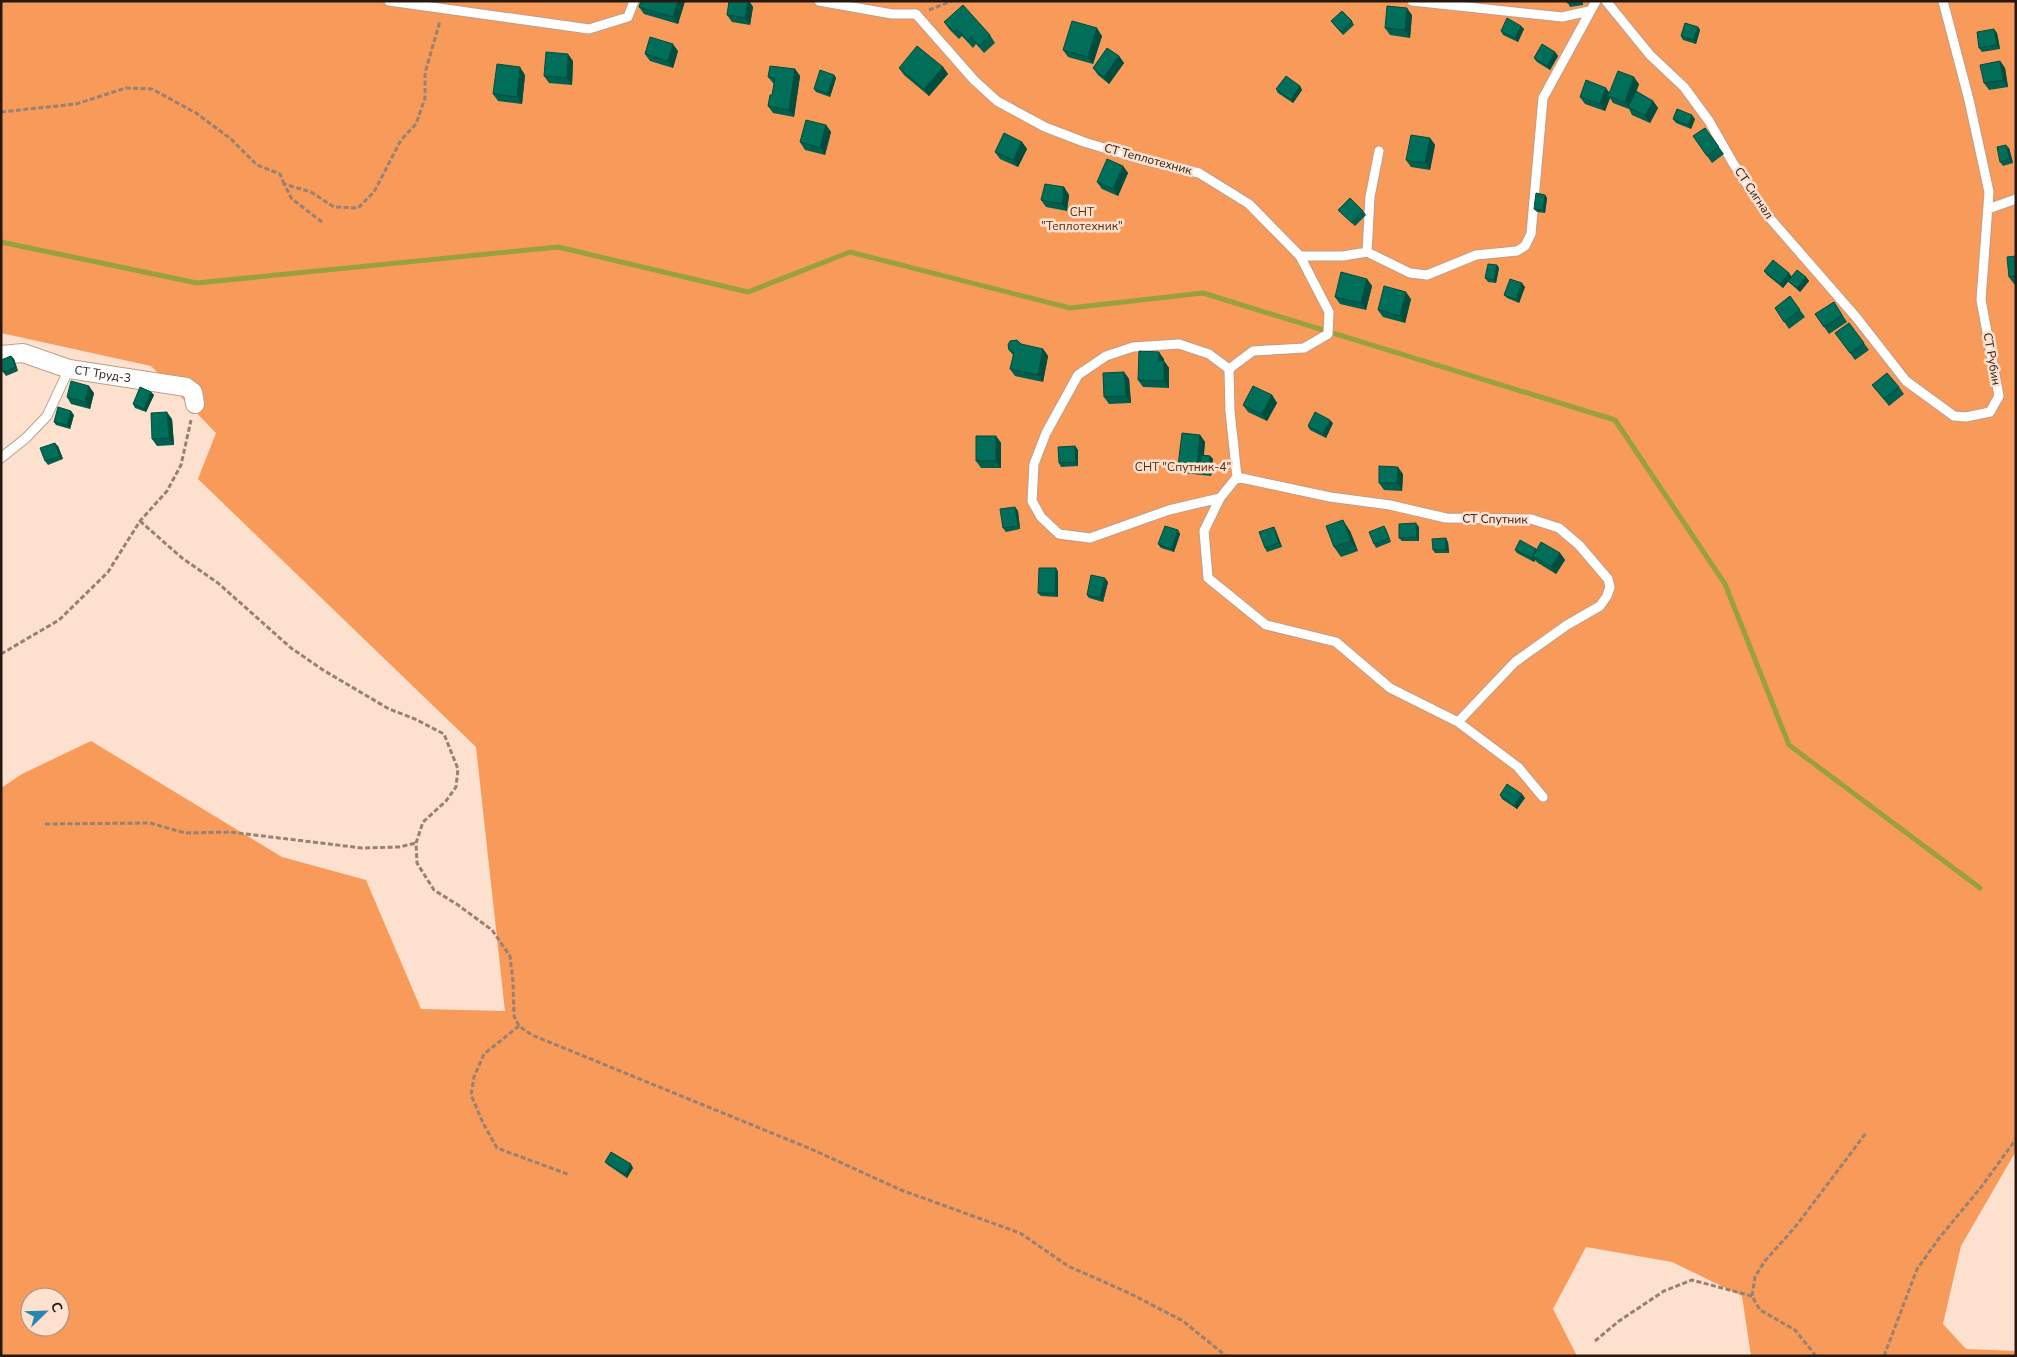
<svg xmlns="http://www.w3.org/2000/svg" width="2017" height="1357" viewBox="0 0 2017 1357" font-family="'Nunito Sans',sans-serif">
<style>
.green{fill:#f89a59;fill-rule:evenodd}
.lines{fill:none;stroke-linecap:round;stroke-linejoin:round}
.stream{stroke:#99a13d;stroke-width:5}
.service-casing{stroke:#c09d88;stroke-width:11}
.minor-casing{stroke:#c09d88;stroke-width:20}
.path{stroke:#978173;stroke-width:3;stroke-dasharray:5 2.5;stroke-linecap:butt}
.service{stroke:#fff;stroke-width:9}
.minor{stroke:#fff;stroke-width:18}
.wall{fill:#005f4d}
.shaded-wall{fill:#004d3e}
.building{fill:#006e59;stroke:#004d3e}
.labels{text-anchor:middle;stroke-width:5;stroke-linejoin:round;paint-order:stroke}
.street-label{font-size:12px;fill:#24180f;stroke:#fee0ce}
.park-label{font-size:12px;fill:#562d0f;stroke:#fee0ce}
</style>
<rect width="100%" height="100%" fill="#fee0ce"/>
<path class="green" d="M1,1H2016V1151L1961,1246L1943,1324L1966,1349L2016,1351V1356H1751L1742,1296L1672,1262L1586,1247L1553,1309L1577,1356H1V788L22,774L91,741L282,857L366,880L421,1009L505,1011L476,747L198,479L216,433L151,366L1,333ZM30,1297H60V1327H30Z"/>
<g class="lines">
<path class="stream" d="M1,242L197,283L558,247L748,292L850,252L1070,308L1203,293L1615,420L1725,584L1789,745L1980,888"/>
<g class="service-casing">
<path id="service" d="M389,1L589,29L628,17L634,1
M819,1L892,14H916L974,80L997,101L1045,127L1084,142L1140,159L1199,173L1249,204L1300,256L1329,312L1328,334L1304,348L1253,351L1229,369
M1412,1L1562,17L1589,11
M1606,1L1650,55L1684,87L1709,121L1733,163L1768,216L1856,317L1906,381L1954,416L1966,417L1990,412L1999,396L1981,300L1989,192L1969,100L1943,1
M1988,209L2016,199
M1367,252L1410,273L1427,275L1476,255L1517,251L1525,246L1531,234L1543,98L1596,1
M1300,256H1343L1367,252L1370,197L1379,151
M1179,344L1209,354L1229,369L1230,411L1237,477L1220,498L1169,510L1090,538L1059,534L1041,517L1032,501L1034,464L1046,433L1078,375L1106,356L1133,347Z
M1,458L26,438L47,416L69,369
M1237,477L1330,497L1390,505L1446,518L1531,519L1559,528L1579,545L1608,579L1610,587L1607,596L1600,606L1567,625L1515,662L1458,722
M1220,498L1204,531L1208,578L1266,625L1336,642L1390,688L1458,722L1518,767L1543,797"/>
</g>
<g class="minor-casing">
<g id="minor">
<path id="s1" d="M1,355L23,353L69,369L186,387L193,392L195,404"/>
</g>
</g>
<path class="path" d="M929,10L952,1
M1,112L76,104L126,88L152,89L196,113L231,139L257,165L280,174L284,184
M322,222L292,199L284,184L311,192L334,207L358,208L374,192L401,140L416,124L425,98V73L440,21
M140,521L182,558L218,583L291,648L323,670L389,709L415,719L444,734L458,769L456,787L446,801L423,822L416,843L417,863L434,890L458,905L492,930L510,956L513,982L514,1016L519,1026L532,1035L811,1149L901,1190L1020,1233L1068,1266L1129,1293L1183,1321L1226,1356
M1,654L59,620L108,572L140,521L167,491L181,465L191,420
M45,824L150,823L185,833L230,832L362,848L399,847L416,843
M519,1026L484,1054L474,1077L471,1095L483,1123L497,1148L570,1175
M1595,1341L1619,1321L1664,1291L1692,1280L1752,1296
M1816,1356L1795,1330L1760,1310L1752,1296L1755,1277L1764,1262L1796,1226L1866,1133
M1884,1356L1917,1269L1940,1237L1982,1186L2016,1139"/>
<use href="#service" class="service"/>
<use href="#minor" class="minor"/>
</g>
<path class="wall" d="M641,1H685L678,24L644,14L639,7Z
M729,1H749L753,7L750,25L732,22L727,15Z
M1567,1H1583V5L1570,7Z
M1412,15L1410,38L1390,35L1385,28Z
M1331,21H1352L1354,25L1343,35Z
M944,22L990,35L995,43L984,53L976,44L973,48L962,36L959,39L949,29Z
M1521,26L1524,29L1518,42L1503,35L1501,31Z
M1698,27L1700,30L1696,44L1683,40L1681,36Z
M1997,33L2000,49L1982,52L1979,48Z
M1102,36L1093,64L1068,57L1063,50Z
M678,51L673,68L650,61L645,54Z
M1555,52L1558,56L1550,70L1537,62L1534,58Z
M1119,56L1124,63L1109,84L1098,75L1093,68Z
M573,61L572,85L549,83L544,76Z
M2000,61L2005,68L2008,87L1989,90L1984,83Z
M943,67L948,74L929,96L904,75L899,68Z
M795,69L800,76L794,117L773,113L768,106L772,95L774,84L768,77Z
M525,75L522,104L498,101L493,94Z
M834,75L836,78L830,97L816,92L814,89Z
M1639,84L1636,92L1653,101L1658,108L1650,123L1632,115L1629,109L1613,103L1610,98L1605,111L1585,104L1580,97L1610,93Z
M1300,86L1302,90L1293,103L1278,93L1276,89Z
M1673,119H1695L1691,129L1676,123Z
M826,125L831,132L825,155L805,150L800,142Z
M1705,128L1724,154L1712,163L1693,136Z
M1430,138L1435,145L1430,170L1411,167L1406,160Z
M1022,142L1027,149L1018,167L1000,159L995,152Z
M2009,148L2013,163L2003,166L2000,162Z
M1123,166L1128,173L1118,196L1102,189L1097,182Z
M1064,187L1069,195L1067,211L1046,207L1041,200Z
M1545,195L1547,198L1545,213L1537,212L1534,209Z
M1338,210L1363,211L1366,215L1355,226L1341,213Z
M2016,256V284H2014L2009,277Z
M1497,265L1499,268L1496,283L1488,282L1485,278Z
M1764,271L1789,273L1791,277H1806L1809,281L1800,292L1791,284L1788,281L1783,288L1767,275Z
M1367,279L1372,286L1366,310L1340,304L1335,297Z
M1525,287L1519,303L1507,298L1504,295Z
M1790,296L1805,317L1789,329L1775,308Z
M1411,299L1405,323L1383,317L1378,310Z
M1834,302L1847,322L1829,334L1815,314Z
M1849,323L1869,350L1855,360L1835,333Z
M1043,349L1048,356L1043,382L1015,376L1010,369L1013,355L1009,350Z
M11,356L14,359L18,371L6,376L3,372Z
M1164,359V361L1169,368V388L1143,387L1138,380Z
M1124,372L1129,379L1131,403L1109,404L1104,397Z
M1872,385L1899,387L1904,394L1889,406Z
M151,392L154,395L146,412L135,408L133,404Z
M94,393L90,409L71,404L67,397Z
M1272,395L1277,403L1267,421L1248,412L1243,405Z
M74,415L70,429L56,425L54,422Z
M172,419L174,445L157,446L152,439Z
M1333,423L1326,438L1310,430L1308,426Z
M1200,435L1205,442L1204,455L1210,456L1213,459L1211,476L1183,473L1178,466Z
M996,436L1001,443V468H981L976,461Z
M58,446L63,459L48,465L45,461Z
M1075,446L1078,450V466L1061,467L1059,463Z
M1403,474L1402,491L1384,490L1379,483Z
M1015,507L1018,511L1020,529L1006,532L1003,528Z
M1274,527L1276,531L1282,547L1267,552L1265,548Z
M1419,527V541H1402L1399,538Z
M1386,529L1391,542L1376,548L1374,544Z
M1178,530L1180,534L1174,552L1161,548L1158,544Z
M1350,531L1358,551L1341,557L1334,547Z
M1448,542L1449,553H1435L1433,550Z
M1537,549L1560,553L1565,560L1556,574L1538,563L1535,560L1534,562L1517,553L1515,550Z
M1056,568L1058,572V597L1041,596L1038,593Z
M1108,582L1103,602L1089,598L1087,595Z
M1500,795L1525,798L1517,809L1502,799Z
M605,1162L633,1168L627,1178L608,1165Z"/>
<path class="shaded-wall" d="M678,1H685L678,24L673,17Z
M748,1H749L753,7L750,25L745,18Z
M1407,8L1412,15L1410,38L1405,30Z
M1521,26L1524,29L1518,42L1515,38Z
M1698,27L1700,30L1696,44L1693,40Z
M1097,28L1102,36L1093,64L1088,57Z
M1994,29L1997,33L2000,49L1997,45Z
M673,44L678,51L673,68L668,61Z
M1555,52L1558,56L1550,70L1547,66Z
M568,54L573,61L572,85L567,78Z
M1119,56L1124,63L1109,84L1104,77Z
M2000,61L2005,68L2008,87L2003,80Z
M520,67L525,75L522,104L517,97Z
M943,67L948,74L929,96L924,89Z
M795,69L800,76L794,117L789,110Z
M834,75L836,78L830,97L828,93Z
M1634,77L1639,84L1630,109L1625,102Z
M1300,86L1302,90L1293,103L1291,100Z
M1606,88L1611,95L1608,96L1610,98L1605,111L1600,104Z
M1653,101L1658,108L1650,123L1645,116Z
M1692,115L1695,119L1691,129L1688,125Z
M826,125L831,132L825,155L820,148Z
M1430,138L1435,145L1430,170L1425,163Z
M1022,142L1027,149L1018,167L1013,160Z
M2006,145L2009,148L2013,163L2010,159Z
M1123,166L1128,173L1118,196L1113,189Z
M1064,187L1069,195L1067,211L1062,204Z
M1545,195L1547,198L1545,213L1543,210Z
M1497,265L1499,268L1496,283L1494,280Z
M1789,273L1792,277L1783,288L1780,284Z
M1806,277L1809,281L1800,292L1797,288Z
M1367,279L1372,286L1366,310L1361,303Z
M1522,283L1525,287L1519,303L1516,299Z
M1406,292L1411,299L1405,323L1400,316Z
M1043,349L1048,356L1043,382L1038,375Z
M1159,352L1164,359V368L1159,361Z
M11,356L14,359L18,371L16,367Z
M1164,361L1169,368V388L1164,381Z
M1124,372L1129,379L1131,403L1126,396Z
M89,386L94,393L90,409L85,402Z
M151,392L154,395L146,412L144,409Z
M1272,395L1277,403L1267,421L1262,414Z
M71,411L74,415L70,429L67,425Z
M167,412L172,419L174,445L169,438Z
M1330,420L1333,423L1326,438L1323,434Z
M1200,435L1205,442L1202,472H1200L1197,468Z
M996,436L1001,443V468L996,461Z
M55,443L58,446L63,459L60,456Z
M1075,446L1078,450V466L1076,462Z
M1210,456L1213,459L1211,476L1208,473Z
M1398,467L1403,474L1402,491L1397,483Z
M1015,507L1018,511L1020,529L1018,526Z
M1343,520L1350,531L1358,551L1351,541Z
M1416,523L1419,527V541L1417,537Z
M1384,526L1386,529L1391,542L1389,538Z
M1274,527L1276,531L1282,547L1279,543Z
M1178,530L1180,534L1174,552L1171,549Z
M1446,538L1448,542L1449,553L1446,549Z
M1560,553L1565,560L1556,574L1551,567Z
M1533,556L1535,560L1534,562L1532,558Z
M1056,568L1058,572V597L1055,593Z
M1105,578L1108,582L1103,602L1100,598Z
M1522,794L1525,798L1517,809L1514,806Z
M631,1164L633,1168L627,1178L625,1174Z"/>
<path class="building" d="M641,1H678L673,17L639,7Z
M729,1H748L745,18L727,15Z
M1567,1H1580L1567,3Z
M963,5L990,35L979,46L971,37L968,41L957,29L954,32L944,22Z
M1387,6L1407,8L1405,30L1385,28Z
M1342,11L1352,21L1341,32L1331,21Z
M1507,18L1521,26L1515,38L1501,31Z
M1072,21L1097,28L1088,57L1063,50Z
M1685,23L1698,27L1693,40L1681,36Z
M1994,29L1997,45L1979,48L1977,32Z
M650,37L673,44L668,61L645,54Z
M1542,44L1555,52L1547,66L1534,58Z
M917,46L943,67L924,89L899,68Z
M1107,48L1119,56L1104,77L1093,68Z
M546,52L568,54L567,78L544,76Z
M2000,61L2003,80L1984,83L1980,65Z
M497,64L520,67L517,97L493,94Z
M770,66L795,69L789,110L768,106L770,95H772L775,78L768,77Z
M820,70L834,75L828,93L814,89Z
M1618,71L1634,77L1625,102L1608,96Z
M1286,76L1300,86L1291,100L1276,89Z
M1586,80L1606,88L1600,104L1580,97Z
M1636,91L1653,101L1645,116L1628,107Z
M1677,109L1692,115L1688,125L1673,119Z
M806,120L826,125L820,148L800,142Z
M1705,128L1719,147L1707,156L1693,136Z
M1004,133L1022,142L1013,160L995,152Z
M1411,135L1430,138L1425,163L1406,160Z
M2006,145L2010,159L2000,162L1997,147Z
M1107,159L1123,166L1113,189L1097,182Z
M1045,184L1064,187L1062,204L1041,200Z
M1536,193L1545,195L1543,210L1534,209Z
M1350,198L1363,211L1352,223L1338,210Z
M2016,256V276L2009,277L2007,257Z
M1773,260L1789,273L1780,284L1764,271Z
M1488,264L1497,265L1494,280L1485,278Z
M1797,270L1806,277L1797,288L1788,281Z
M1341,272L1367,279L1361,303L1335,297Z
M1510,279L1522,283L1516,299L1504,295Z
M1384,286L1406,292L1400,316L1378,310Z
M1790,296L1800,310L1784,322L1775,308Z
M1834,302L1842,315L1824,327L1815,314Z
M1849,323L1864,343L1850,353L1835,333Z
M1017,340L1021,344L1043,349L1038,375L1010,369L1014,353L1009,350L1008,345L1010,341Z
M1139,351L1159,352V361H1164V381L1138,380Z
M11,356L16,367L3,372L1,367V360Z
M1124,372L1126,396L1104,397L1103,373Z
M1887,373L1899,387L1884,399L1872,385Z
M71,381L89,386L85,402L67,397Z
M1253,386L1272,395L1262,414L1243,405Z
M140,387L151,392L144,409L133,404Z
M58,407L71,411L67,425L54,422Z
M167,412L169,438L152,439L151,413Z
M1315,412L1330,420L1323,434L1308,426Z
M1182,433L1200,435L1197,468L1178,466Z
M976,436H996V461H976Z
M55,443L60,456L45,461L40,448Z
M1075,446L1076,462L1059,463L1058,447Z
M1201,455L1210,456L1208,473L1200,472Z
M1379,466L1398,467L1397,483H1379Z
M1015,507L1018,526L1003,528L1000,509Z
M1343,520L1351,541L1334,547L1326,526Z
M1416,523L1417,537L1399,538V524Z
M1165,526L1178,530L1171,549L1158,544Z
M1384,526L1389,538L1374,544L1369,532Z
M1274,527L1279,543L1265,548L1259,532Z
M1446,538V549L1433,550L1432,539Z
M1520,540L1536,549L1532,558L1515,550Z
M1541,542L1560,553L1551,567L1533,556Z
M1039,568H1056L1055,593H1038Z
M1091,575L1105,578L1100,598L1087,595Z
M1507,784L1522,794L1514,806L1500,795Z
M611,1152L631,1164L625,1174L605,1162Z"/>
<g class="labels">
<g class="street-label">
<text transform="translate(1148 159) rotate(15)" y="4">СТ Теплотехник</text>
<text transform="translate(1754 193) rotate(56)" y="4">СТ Сигнал</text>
<text transform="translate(1992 359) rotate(80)" y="4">СТ Рубин</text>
<text dy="4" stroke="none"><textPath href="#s1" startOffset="105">СТ Труд-3</textPath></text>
<text transform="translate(1495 519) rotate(1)" y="4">СТ Спутник</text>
</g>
<g class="park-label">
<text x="1082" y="216">СНТ<tspan x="1082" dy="14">"Теплотехник"</tspan></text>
<text x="1183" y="471">СНТ "Спутник-4"</text>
</g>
</g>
<rect width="2017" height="1357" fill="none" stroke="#24180f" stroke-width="5"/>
<g transform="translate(45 1312) rotate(67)"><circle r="24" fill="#fee0ce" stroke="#a79082"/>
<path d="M0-4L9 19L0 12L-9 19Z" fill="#2886b2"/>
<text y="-8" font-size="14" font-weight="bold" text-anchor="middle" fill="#24180f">С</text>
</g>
</svg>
